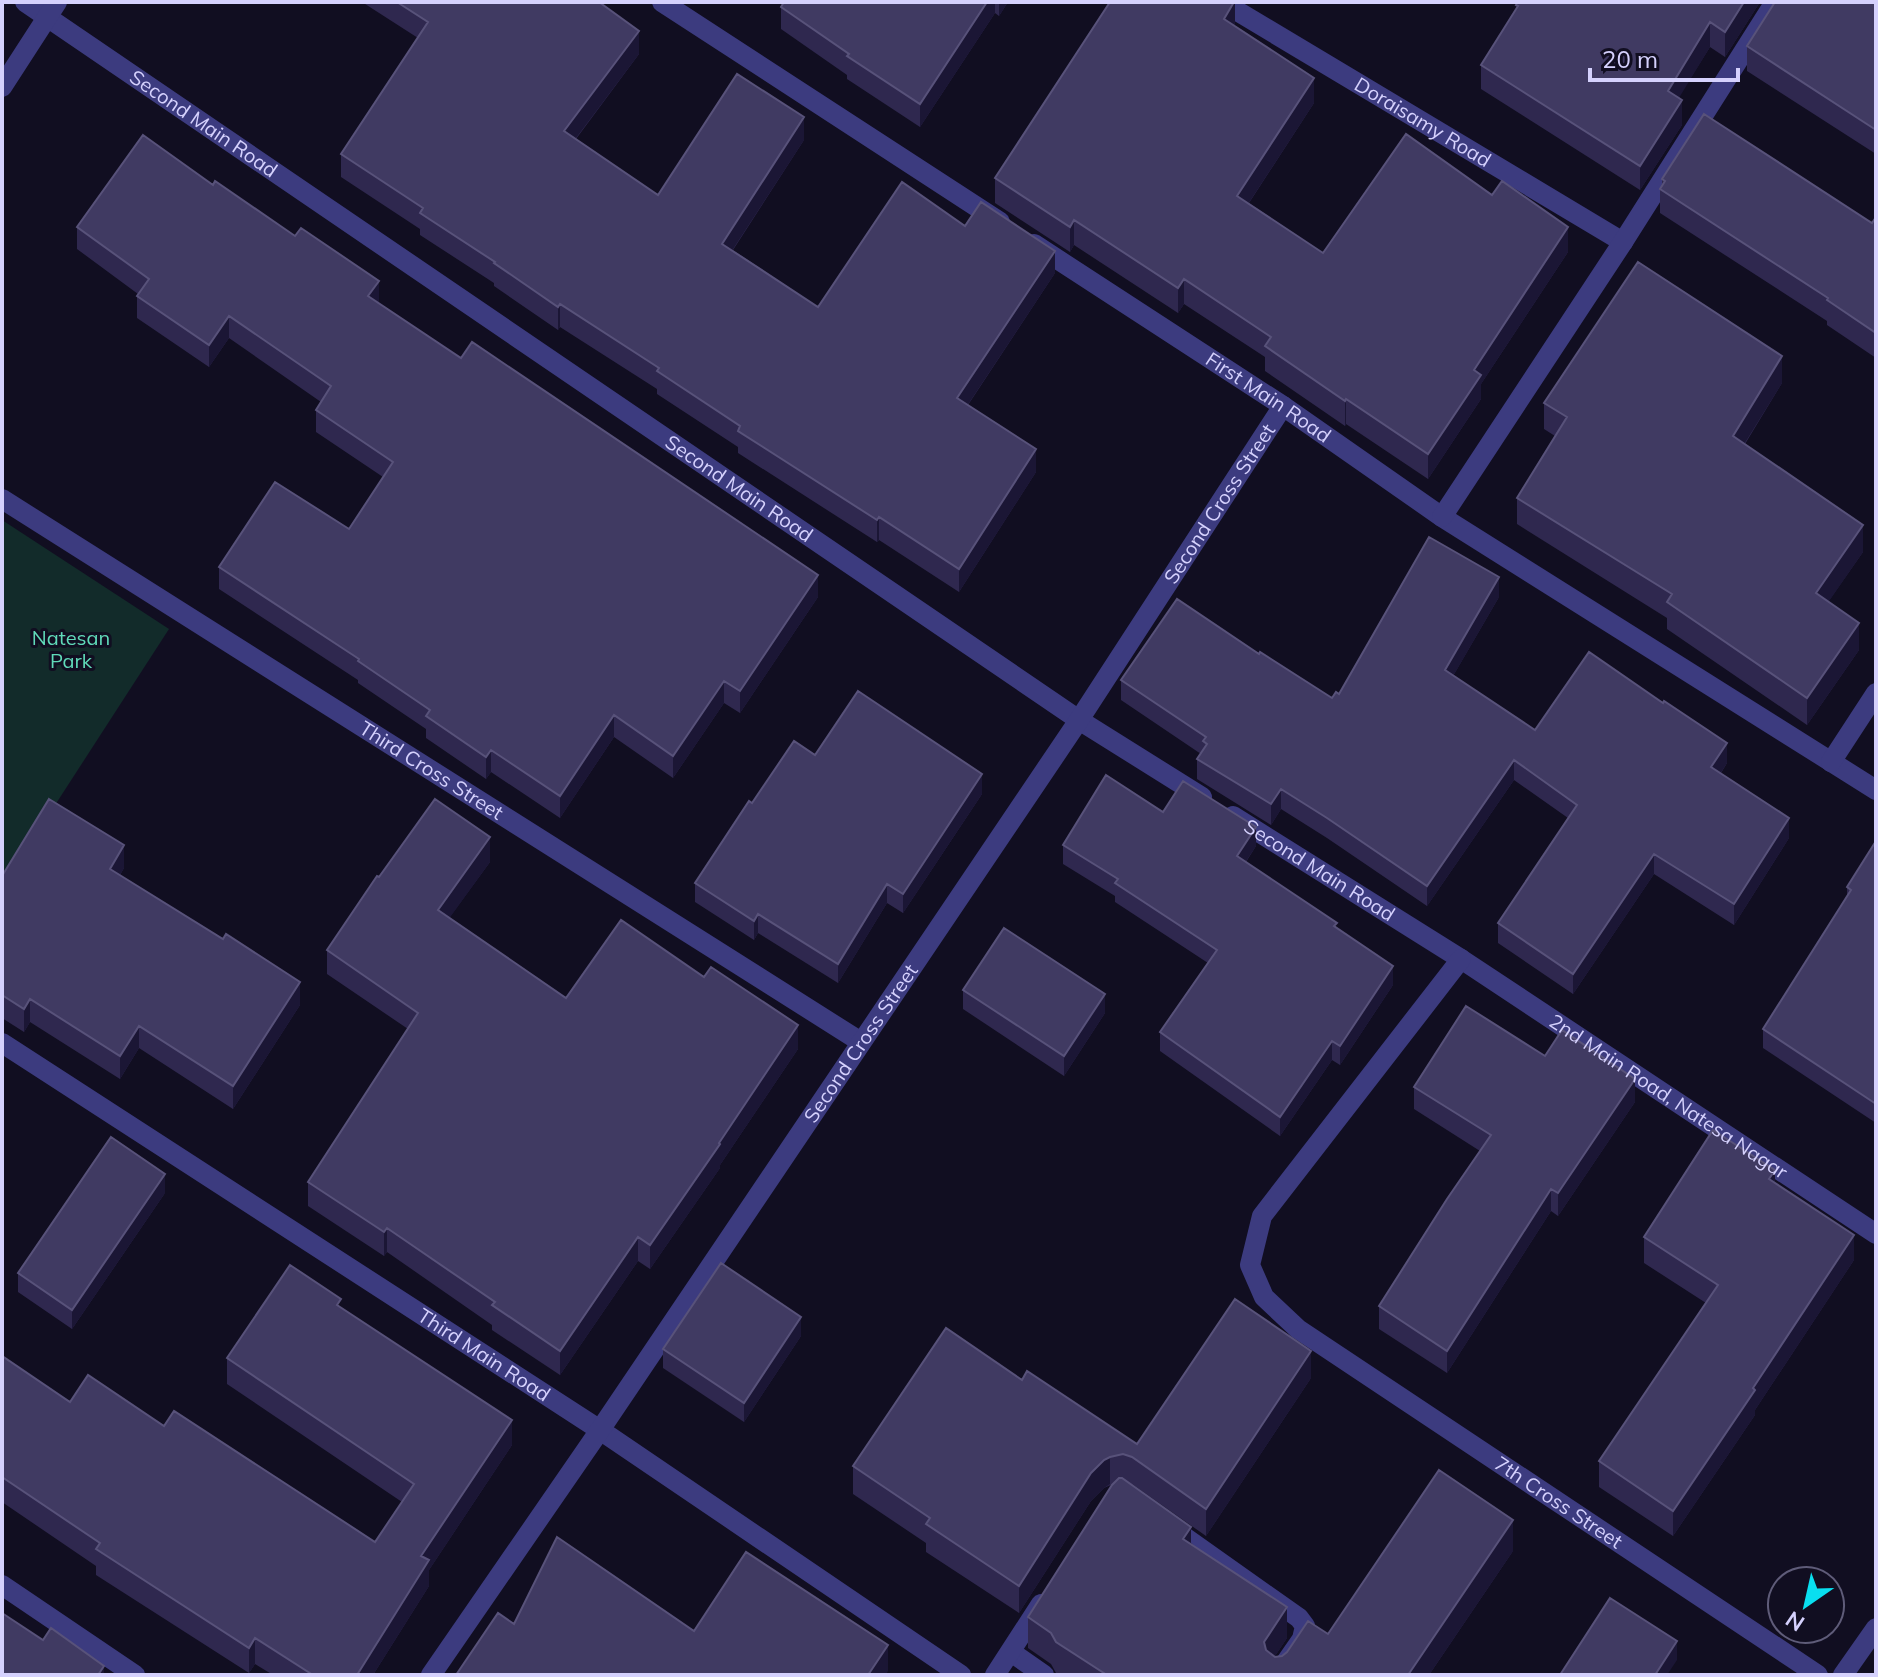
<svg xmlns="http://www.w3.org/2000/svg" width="1878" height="1677" viewBox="0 0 1878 1677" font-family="Mulish,sans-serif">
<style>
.green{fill:#122b2a}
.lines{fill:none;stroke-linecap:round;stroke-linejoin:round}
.street{stroke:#3c3b7f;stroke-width:20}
.wall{fill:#2f284f}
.shaded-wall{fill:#1b1635}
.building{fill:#403a62;stroke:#58527a;stroke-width:2}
.labels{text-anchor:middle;stroke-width:6;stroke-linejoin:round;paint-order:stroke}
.street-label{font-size:20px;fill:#d5d1fd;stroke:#110e21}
.park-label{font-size:20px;fill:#60dab9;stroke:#110e21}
</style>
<rect width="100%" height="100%" fill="#110e21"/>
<path class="green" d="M2,520L169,629L2,887Z"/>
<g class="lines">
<g class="street">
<path id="s1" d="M25,2L1079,720L1202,797"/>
<path d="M662,2L1000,222"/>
<path id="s2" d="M1222,2L1623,242"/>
<path d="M2,87L57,2"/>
<path id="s3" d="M1034,244L1283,406L1442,517L1876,790"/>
<path id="s4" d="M2,499L861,1042"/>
<path d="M1442,517L1623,242L1775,2"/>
<path d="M1831,762L1876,693"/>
<path id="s5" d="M1233,816L1461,959L1876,1234"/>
<path id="s6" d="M1461,959L1262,1216L1250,1265L1264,1297L1298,1329L1818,1675"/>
<path id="s7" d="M2,1043L600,1430L961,1675"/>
<path d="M1169,1526L1299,1618L1305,1626L1302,1639L1277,1675"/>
<path d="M2,1585L135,1675"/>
<path d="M1011,1652L1044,1675"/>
<path id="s8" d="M431,1675L600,1430L1079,720L1283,406"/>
<path d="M995,1675L1041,1604"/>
<path d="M1843,1675L1876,1628"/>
</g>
</g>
<path class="wall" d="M362,2H599L639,54L576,139L658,195L804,140L733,250L818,307L965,226L1055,273L968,405L1036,472L959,592L879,540L877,542L738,453V447L657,394V389L560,327L558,330L494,286V283L420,235V229L341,177V154L418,38Z
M784,2H1008L999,16L995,13L920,127L847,79V75L781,29V7Z
M1235,2L1234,26L1314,103L1249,203L1323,253L1568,252L1481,384V399L1428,479L1346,424L1345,426L1265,371V357L1184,304L1178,313L1074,245L1070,252L995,203V178Z
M1518,2H1760L1725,57L1710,47L1678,98L1682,125L1640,190L1481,89V65L1516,9V5Z
M1876,2V154L1747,71V46Z
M1662,179L1872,223L1876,217V358L1827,325V321L1660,213V189L1662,184Z
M77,227L379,303L818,597L740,713L724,703L673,778L614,737L560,818L491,772L486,779L426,738V729L358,683V680L219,589V567L349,529L383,477L316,432V410L321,402L229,338L209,367L137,318V296L138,294L77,249Z
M1782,383L1745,444L1863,552L1828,602L1859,650L1807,725L1667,629V618L1517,524V498L1555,436L1544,429V403Z
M1499,597L1453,676L1535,730L1727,763L1721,773L1789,838L1734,925L1654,874L1573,994L1498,943V923L1568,818L1514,780L1427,906L1327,838L1281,809L1271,825L1197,779V759L1201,754L1121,700V680L1259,654L1332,698Z
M815,755L982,794L903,913L887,903L838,983L758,933L754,940L695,902V883Z
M1163,812L1256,846L1246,862L1337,928L1393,985L1340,1065L1332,1060L1280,1136L1160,1051V1032L1208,963L1115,902V896L1063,864V845Z
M1876,841V1123L1763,1048V1029L1847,896V887Z
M490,862L449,918L566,998L798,1049L720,1165V1168L650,1269L638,1261L560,1375L492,1330V1325L387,1252L384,1256L308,1206V1182L408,1029L327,974V950L379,877Z
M124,868L120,875L300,1005L233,1109L139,1048L120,1079L30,1022L24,1032L2,1018V876Z
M963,990L1105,1013L1064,1076L963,1009Z
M1545,1056L1635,1102L1558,1216L1551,1211L1447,1373L1379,1329V1306L1480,1151L1414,1109V1087Z
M1775,1183L1854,1260L1755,1410V1415L1673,1536L1599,1487V1461L1706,1303L1644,1263V1237Z
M165,1193L72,1329L18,1292V1273Z
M341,1307L512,1445L429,1570V1586L373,1675H273L255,1664L249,1673L96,1575V1566L2,1502V1356L70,1402L164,1426L375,1542L402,1502L227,1384V1358Z
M801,1336L744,1422L663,1368V1349Z
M1311,1378L1206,1536L1132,1484L1287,1638L1275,1656H1282L1513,1551L1429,1675H1060L1056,1673L1051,1664L1028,1648V1617L1113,1484L1104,1488L1091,1501L1019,1613L926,1552V1543L853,1494V1466L1022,1380L1137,1444Z"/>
<path class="shaded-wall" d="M987,2H995V13L920,127V104Z
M999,2H1008L999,16Z
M1234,2H1235V25L1224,44V19Z
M1744,2H1760L1725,57V32Z
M1710,22V47L1668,116V91Z
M639,31V54L564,154V131Z
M1314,78V103L1237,221V196Z
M1682,100V125L1640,190V166Z
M804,117V140L722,266V244Z
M1074,220V245L1070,252V227Z
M1568,227V252L1481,384V399L1428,479V454L1474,370Z
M1055,251V273L957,421V398Z
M1184,279V304L1178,313V288Z
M379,281V303L368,296Z
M560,304V327L558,330V307Z
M229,316V338L209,367V345Z
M1782,356V383L1733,462V436Z
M1346,399V424L1345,426V401Z
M1036,449V472L959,592V569Z
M879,517V540L877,542V520Z
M1863,525V552L1816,620V593Z
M818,575V597L740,713V691Z
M1499,577V597L1445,690V670Z
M1859,623V650L1807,725V698Z
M724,681V703L673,778V756Z
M614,715V737L560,818V796Z
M1727,743V763L1711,788V767Z
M491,750V772L486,779V757Z
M1514,760V780L1427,906V886Z
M982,774V794L903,913V894Z
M1281,789V809L1271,825V804Z
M1789,818V838L1734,925V904Z
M1256,827V846L1237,875V856Z
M490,837V862L438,934V910Z
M124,845V868L110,891V869Z
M1654,854V874L1573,994V974Z
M887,884V903L838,983V964Z
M758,914V933L754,940V921Z
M1393,966V985L1340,1065V1046Z
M300,982V1005L233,1109V1086Z
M1105,994V1013L1064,1076V1056Z
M30,999V1022L24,1032V1009Z
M798,1025V1049L720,1165V1168L650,1269V1245Z
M139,1026V1048L120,1079V1056Z
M1332,1041V1060L1280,1136V1117Z
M1635,1079V1102L1558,1216V1193Z
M1775,1170V1195L1769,1179Z
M165,1174V1193L72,1329V1310Z
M1551,1189V1211L1447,1373V1351Z
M387,1228V1252L384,1256V1232Z
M1854,1235V1260L1755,1410V1415L1673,1536V1511Z
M638,1237V1261L560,1375V1351Z
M801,1317V1336L744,1422V1403Z
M1311,1351V1378L1206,1536V1509Z
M512,1420V1445L429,1570V1586L373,1675H357L421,1556Z
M1110,1457V1484L1104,1488L1091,1501L1019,1613V1586L1091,1473L1104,1460Z
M1513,1520V1551L1429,1675H1408Z
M1191,1527V1558L1183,1539Z
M1287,1607V1638L1264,1673V1642Z
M255,1638V1664L249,1673V1648Z
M1677,1641V1660L1667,1675H1655Z
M888,1645V1671L886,1675H868Z
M104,1666V1675H98Z"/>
<path class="building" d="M397,2H599L639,31L564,131L658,195L737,74L804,117L722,244L818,307L902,182L965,226L981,202L1055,251L957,398L1036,449L959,569L879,517L877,520L738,431L740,426L657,371L659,368L560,304L558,307L494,263L495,262L420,213L423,208L341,154L428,22Z
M784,2H987L920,104L847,56L849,54L781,7Z
M1110,2H1234L1224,19L1314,78L1237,196L1323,253L1406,134L1492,195L1502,181L1568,227L1474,370L1481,375L1428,454L1346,399L1345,401L1265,346L1271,337L1184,279L1178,288L1074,220L1070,227L995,178Z
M1518,2H1744L1725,32L1710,22L1668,91L1682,100L1640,166L1481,65L1518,6L1516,5Z
M1775,2H1876V130L1747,46Z
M1704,114L1872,223L1876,217V333L1827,300L1828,298L1660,189L1665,181L1662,179Z
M143,135L213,185L215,181L295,236L301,228L379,281L368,296L461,358L472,342L818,575L740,691L724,681L673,756L614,715L560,796L491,750L486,757L426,716L430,710L358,661L359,659L219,567L275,482L349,529L393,462L316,410L331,386L229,316L209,345L137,296L149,279L77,227Z
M1638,262L1782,356L1733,436L1863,525L1816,593L1859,623L1807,698L1667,602L1672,594L1517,498L1567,417L1544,403Z
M1429,537L1499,577L1445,670L1535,730L1589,652L1663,703L1664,701L1727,743L1711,767L1789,818L1734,904L1654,854L1573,974L1498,923L1577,805L1514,760L1427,886L1327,818L1281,789L1271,804L1197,759L1207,744L1203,741L1206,737L1121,680L1177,599L1259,654L1260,652L1332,698L1336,692L1339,694Z
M858,691L982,774L903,894L887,884L838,964L758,914L754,921L695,883L749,801L752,803L794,741L815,755Z
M1106,775L1163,812L1183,781L1256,827L1237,856L1337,923L1334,926L1393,966L1340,1046L1332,1041L1280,1117L1160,1032L1217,950L1115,883L1118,879L1063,845Z
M49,799L124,845L110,869L223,939L226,934L300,982L233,1086L139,1026L120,1056L30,999L24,1009L2,995V876Z
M435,799L490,837L438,910L566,998L621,920L704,977L711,967L798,1025L719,1143L720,1144L650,1245L638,1237L560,1351L492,1305L495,1302L387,1228L384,1232L308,1182L418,1013L327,950L377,876L379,877Z
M1876,841V1104L1763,1029L1851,890L1847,887Z
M1004,928L1105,994L1064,1056L963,990Z
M1466,1006L1545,1056L1562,1030L1635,1079L1558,1193L1551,1189L1447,1351L1379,1306L1447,1199L1491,1135L1414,1087Z
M1713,1130L1775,1170L1769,1179L1854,1235L1753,1388L1755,1390L1673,1511L1599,1461L1718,1285L1644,1237Z
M111,1137L165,1174L72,1310L18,1273Z
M721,1263L801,1317L744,1403L663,1349Z
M290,1265L341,1299L337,1305L512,1420L421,1556L429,1560L357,1675H313L255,1638L249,1648L96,1549L100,1543L2,1477V1356L70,1402L88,1375L164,1426L174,1411L375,1542L414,1484L227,1358Z
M1235,1299L1311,1351L1206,1509L1132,1457L1123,1454L1110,1457L1104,1460L1091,1473L1019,1586L926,1524L930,1518L853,1466L946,1328L1022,1380L1027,1371L1137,1444Z
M1439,1470L1513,1520L1408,1675H1107L1056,1642L1051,1633L1028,1617L1112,1485L1119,1478H1122L1191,1527L1183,1539L1287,1607L1264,1642L1266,1650L1275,1657L1282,1656L1287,1652L1308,1621L1328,1634Z
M557,1537L694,1631L746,1552L888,1645L868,1675H456L498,1613L514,1624Z
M1610,1598L1677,1641L1655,1675H1560Z
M2,1613L43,1640L51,1628L104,1666L98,1675H2Z"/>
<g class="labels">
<g class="street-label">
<text dy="7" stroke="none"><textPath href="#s2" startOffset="234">Doraisamy Road</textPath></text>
<text dy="7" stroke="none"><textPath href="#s1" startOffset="216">Second Main Road</textPath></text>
<text dy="7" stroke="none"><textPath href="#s3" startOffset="280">First Main Road</textPath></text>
<text dy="7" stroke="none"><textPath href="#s1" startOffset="864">Second Main Road</textPath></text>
<text dy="7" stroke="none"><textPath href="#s8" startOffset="1412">Second Cross Street</textPath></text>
<text dy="7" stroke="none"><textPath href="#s4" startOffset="508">Third Cross Street</textPath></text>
<text dy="7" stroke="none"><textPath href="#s5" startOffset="102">Second Main Road</textPath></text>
<text dy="7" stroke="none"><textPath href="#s8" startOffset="764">Second Cross Street</textPath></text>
<text dy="7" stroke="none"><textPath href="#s5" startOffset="518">2nd Main Road, Natesa Nagar</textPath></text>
<text dy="7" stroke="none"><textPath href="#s7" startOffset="574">Third Main Road</textPath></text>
<text dy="7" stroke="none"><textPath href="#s6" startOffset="770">7th Cross Street</textPath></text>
</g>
<g class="park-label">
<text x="71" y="645">Natesan<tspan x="71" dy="23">Park</tspan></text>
</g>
</g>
<rect width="1878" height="1677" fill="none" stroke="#d5d1fd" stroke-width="8"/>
<g transform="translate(1806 1605) rotate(214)"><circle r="38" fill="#110e21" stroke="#5f5c79" stroke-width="2"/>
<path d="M0-6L14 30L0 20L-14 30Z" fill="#09dff0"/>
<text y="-12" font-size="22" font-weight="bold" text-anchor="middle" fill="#d5d1fd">N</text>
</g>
<path d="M1590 68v12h148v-12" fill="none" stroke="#d5d1fd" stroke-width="4"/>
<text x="1602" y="68" font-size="24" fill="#d5d1fd" stroke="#110e21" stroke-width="6" paint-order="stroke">20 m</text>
</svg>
